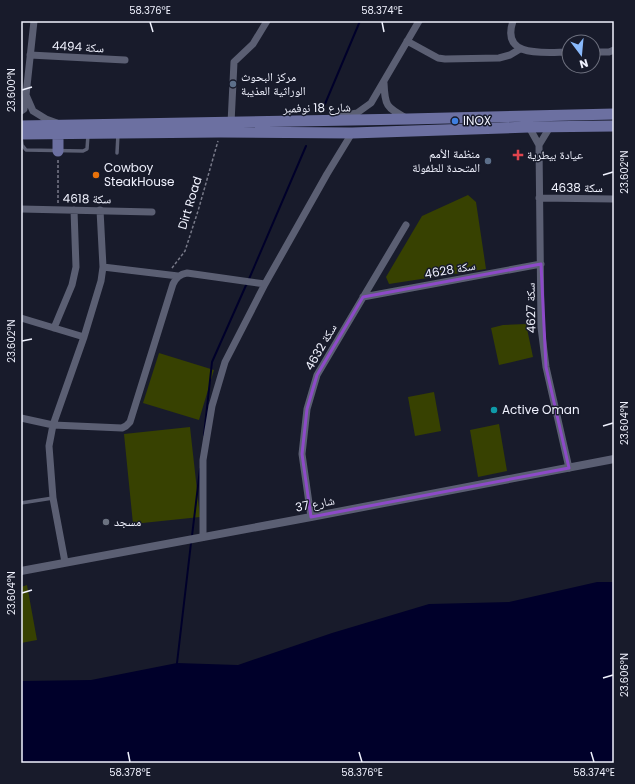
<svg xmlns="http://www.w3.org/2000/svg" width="635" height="784" viewBox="0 0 635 784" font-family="Poppins,'Noto Naskh Arabic',sans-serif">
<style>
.green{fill:#374101}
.water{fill:#00002a}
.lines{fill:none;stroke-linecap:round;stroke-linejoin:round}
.stream{stroke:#00002a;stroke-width:2}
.path{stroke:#787a89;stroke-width:1.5;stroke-dasharray:3 2;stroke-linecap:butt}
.service{stroke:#5b5f73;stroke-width:3.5}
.minor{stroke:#5b5f73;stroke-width:7}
.tertiary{stroke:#5b5f73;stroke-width:8}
.primary{stroke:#6c70a1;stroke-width:11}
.marked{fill:none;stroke:#8d4ac8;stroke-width:3;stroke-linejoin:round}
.ticks{fill:none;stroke:#f0f2fe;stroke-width:1.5}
.service-dot{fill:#5c6f8a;stroke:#181b2b;stroke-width:1.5}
.shop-dot{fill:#3f7fe0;stroke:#181b2b;stroke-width:1.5}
.health-dot{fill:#e0444e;stroke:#181b2b;stroke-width:1.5}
.food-dot{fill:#e8710a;stroke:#181b2b;stroke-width:1.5}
.culture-dot{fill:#0f9aa8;stroke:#181b2b;stroke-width:1.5}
.worship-dot{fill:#6b7280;stroke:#181b2b;stroke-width:1.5}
.labels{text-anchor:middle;stroke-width:3;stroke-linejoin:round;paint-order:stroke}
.street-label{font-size:12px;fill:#f0f2fe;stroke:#181b2b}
.poi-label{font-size:12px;fill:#f0f2fe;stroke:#181b2b;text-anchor:start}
.neatline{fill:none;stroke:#f0f2fe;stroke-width:1.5}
.ticks-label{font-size:10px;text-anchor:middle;fill:#f0f2fe}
</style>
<rect width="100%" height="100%" fill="#181b2b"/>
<path class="green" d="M468,195L476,202L486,269L389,284L386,277L422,216Z
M526,324L533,357L499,365L491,328L503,325Z
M159,353L214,370L199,420L143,403Z
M434,392L441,431L415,436L408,397Z
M499,424L507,471L478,477L470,430Z
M190,427L200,517L133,524L124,434Z
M27,585L37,640L21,643V587Z"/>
<path class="water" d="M597,582H614V763H21V681L91,680L177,663L238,665L332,633L429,604L509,602Z"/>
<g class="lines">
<path class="stream" d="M325,104L360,21
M249,279L306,146
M204,435L212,362L247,283
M192,536L200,469
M177,663L191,543"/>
<path class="path" d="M58,160V203
M172,268L185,251L198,211L218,141"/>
<path class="service" d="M21,136L22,145L26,150L83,151L87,149L88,135
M117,153L118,134
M21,503L53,498"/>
<path class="minor" d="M513,21C500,59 546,52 569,52
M407,41L438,58L445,59L499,58L510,55L520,49
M593,52H609L614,50
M30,55L125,60
M384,83C385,106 386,107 406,118
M26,95L34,21
M21,111L24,109L26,95L33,111L46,119L57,123
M342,116L357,113L371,103L419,21
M231,123L234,62L253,44L267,21
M529,127L539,145L541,327L546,367L569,468
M539,145L550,127
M539,198L614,199
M21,209L152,212
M103,267L178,276
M363,297L541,264
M21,318L84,337
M54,328L72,285L76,267L74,210
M21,418L53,425L122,428L126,426L130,422L173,284C176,277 180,274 187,273L265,284
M311,517L302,454L307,409L317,375L406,225
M203,537V460L212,406L225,362L265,284L327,174L352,133
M65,562L53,498L49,446L53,425L84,337L101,281L103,267L100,210"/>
<path class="tertiary" d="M21,571L311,517L614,459"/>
<path class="primary" d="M21,126L408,119L614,114
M21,134L220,132L352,133L529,127L614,126
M58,134V151"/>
</g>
<path class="marked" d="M541,264L546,367L569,468L311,517L302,454L307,409L317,375L363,297Z"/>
<path class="ticks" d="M150,22L153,32M382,22L384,32M22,90L32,87M603,175L613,172M22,341L32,339M603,426L613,423M22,593L32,590M603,678L613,675M128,752L130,762M359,752L362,762M591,752L594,762"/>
<g class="service-dot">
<circle cx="233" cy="84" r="4"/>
<circle cx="488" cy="161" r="4"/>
</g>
<circle class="shop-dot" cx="455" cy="121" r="4"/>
<path class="health-dot" d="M516 149h4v4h4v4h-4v4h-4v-4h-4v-4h4z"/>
<circle class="food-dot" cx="96" cy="175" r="4"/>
<circle class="culture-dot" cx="494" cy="410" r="4"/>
<circle class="worship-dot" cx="106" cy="522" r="4"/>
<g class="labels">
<g class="street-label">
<text transform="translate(78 47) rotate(3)" y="4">سكة 4494</text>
<text transform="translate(317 108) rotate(-1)" y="4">شارع 18 نوفمبر</text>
<text x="577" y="192">سكة 4638</text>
<text transform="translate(87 199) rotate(1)" y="4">سكة 4618</text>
<text transform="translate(190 203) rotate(-73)" y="4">Dirt Road</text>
<text transform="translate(450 270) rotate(-10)" y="4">سكة 4628</text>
<text transform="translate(531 308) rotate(-91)" y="4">سكة 4627</text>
<text transform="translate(321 347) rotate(-60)" y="4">سكة 4632</text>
<text transform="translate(315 504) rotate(-11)" y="4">شارع 37</text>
</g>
<g class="poi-label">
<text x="241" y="81">مركز البحوث<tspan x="241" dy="14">الوراثية العذيبة</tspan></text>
<text x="463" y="125">INOX</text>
<text x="480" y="158" text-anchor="end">منظمة الأمم<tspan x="480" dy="14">المتحدة للطفولة</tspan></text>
<text x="527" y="159">عيادة بيطرية</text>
<text x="104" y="172">Cowboy<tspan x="104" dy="14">SteakHouse</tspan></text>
<text x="502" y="414">Active Oman</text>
<text x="114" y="526">مسجد</text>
</g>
</g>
<rect width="635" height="784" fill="none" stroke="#181b2b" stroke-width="44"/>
<g transform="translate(581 54) rotate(164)"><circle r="19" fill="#181b2b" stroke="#6e717f"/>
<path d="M0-3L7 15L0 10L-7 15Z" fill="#8abafc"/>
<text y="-6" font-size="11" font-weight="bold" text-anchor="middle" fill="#f0f2fe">N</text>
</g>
<rect x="22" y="22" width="591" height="740" class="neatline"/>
<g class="ticks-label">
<text x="150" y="14">58.376°E</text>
<text x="382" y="14">58.374°E</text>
<text transform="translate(11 90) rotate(-90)" y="4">23.600°N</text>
<text transform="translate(624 172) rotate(-90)" y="4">23.602°N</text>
<text transform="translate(11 341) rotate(-90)" y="4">23.602°N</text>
<text transform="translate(624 423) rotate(-90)" y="4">23.604°N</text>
<text transform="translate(11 593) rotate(-90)" y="4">23.604°N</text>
<text transform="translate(624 675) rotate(-90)" y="4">23.606°N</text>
<text x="130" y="776">58.378°E</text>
<text x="362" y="776">58.376°E</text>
<text x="594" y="776">58.374°E</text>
</g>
</svg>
